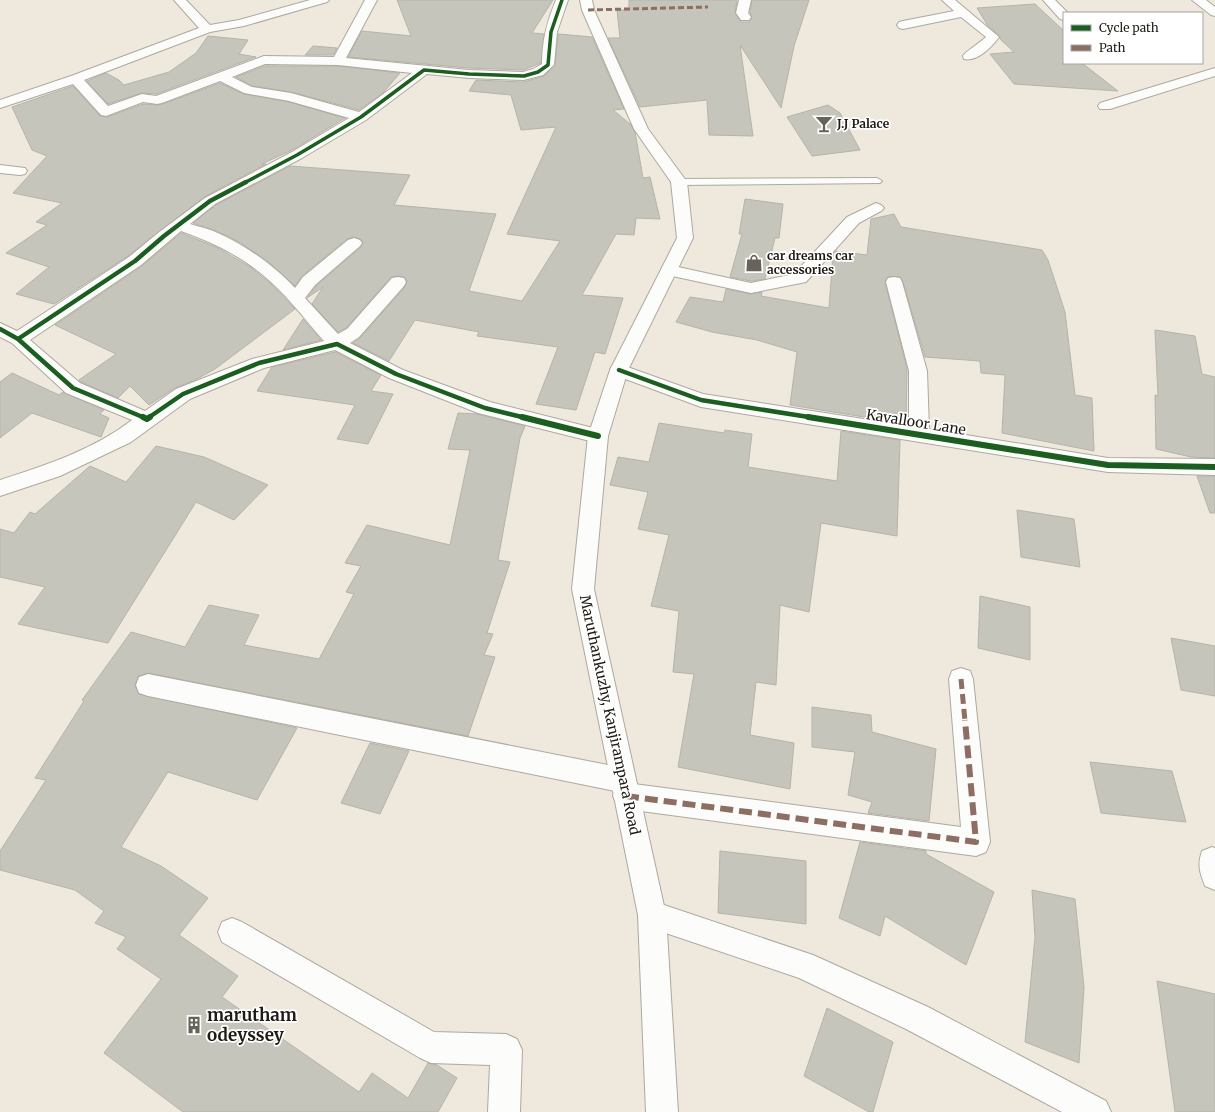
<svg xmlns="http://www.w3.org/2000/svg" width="1215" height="1112" viewBox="0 0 1215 1112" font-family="Merriweather,serif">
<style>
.building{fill:#c6c5bc;stroke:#b5b3aa}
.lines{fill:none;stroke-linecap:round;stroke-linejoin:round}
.service-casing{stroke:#ada9a0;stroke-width:2}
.minor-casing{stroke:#ada9a0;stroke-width:2}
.secondary-casing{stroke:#ada9a0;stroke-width:2}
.service{fill:#fcfcfa;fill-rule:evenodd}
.minor{fill:#fcfcfa;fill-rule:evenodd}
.secondary{fill:#fcfcfa;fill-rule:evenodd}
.quiet-far2{stroke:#8d6e63;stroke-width:3;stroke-dasharray:6 3;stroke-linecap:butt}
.quiet-far1{stroke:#8d6e63;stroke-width:5;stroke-dasharray:10 5;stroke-linecap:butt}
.quiet{stroke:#8d6e63;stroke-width:6;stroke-dasharray:13 6;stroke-linecap:butt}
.cycleway-far2-casing{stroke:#fff;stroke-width:5}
.cycleway-far1-casing{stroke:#fff;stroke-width:6}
.cycleway-casing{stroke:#fff;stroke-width:8}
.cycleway-far2{stroke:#1b5e20;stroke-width:3.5}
.cycleway-far1{stroke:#1b5e20;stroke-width:4.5}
.cycleway{stroke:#1b5e20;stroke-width:6}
.labels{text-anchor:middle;stroke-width:3.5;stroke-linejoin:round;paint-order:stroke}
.far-poi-label{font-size:12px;font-weight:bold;fill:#1f1b14;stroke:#fff;text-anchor:start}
.street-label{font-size:14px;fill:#1f1b14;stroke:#fff}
.near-poi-label{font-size:17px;font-weight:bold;fill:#1f1b14;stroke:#fff;text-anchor:start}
</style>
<rect width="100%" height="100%" fill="#eee8dd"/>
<path class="building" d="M397,0H553L532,33L544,34L541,63L523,70L469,68L348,57L362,31L411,36Z
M629,0H737L735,13L741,22H749L752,18L750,13L752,0H809L794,46L781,108L740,45L753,136L709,135L707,100L640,107L608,38H620L617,10H629Z
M1035,4L1064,31V63H1082L1118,91L1014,84L990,54L1014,52L1000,39V36L988,26L977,8Z
M558,34L592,37L624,109L613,110L630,124L635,132L643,178L650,177L660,219L636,218L634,235L616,234L582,295L623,298L605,354L595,352L576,410L536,404L558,347L477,336L479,332L415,320L389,361L353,343L360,338L405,287L407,281L404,277L398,276L391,277L346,328L338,332L312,304L323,287L307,298L316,286L361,247L363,242L360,239L354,237L347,239L302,276L295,286L270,263L241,243L217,231L193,223L216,205L290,166L410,175L394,205L496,214L469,291L522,301L560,241L507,234L556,127L521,130L511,95L469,91L476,80L524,82L544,76L555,65Z
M208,36L248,40L239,54L256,57L156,94L142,93L108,104L87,81L106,73L119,80L124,85L169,72L196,53Z
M313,46L337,48L333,55H305Z
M265,66H338L400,73L383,93L359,110L291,92L252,86L236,77Z
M220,83L244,94L289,102L345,118L294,149L262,164H266L204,197L128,256L54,304L16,294L49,267L6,253L47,225L36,222L62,203L13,193L47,156L32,150L12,107L73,86L100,116L107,117L143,104L157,105L163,104Z
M828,105L840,113L860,150L812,156L787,117Z
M745,199L783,204L779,238H775L765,279L751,281L730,277L742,234H739Z
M894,214L901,227L1042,250L1048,260L1065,312L1075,395L1092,398L1094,451L1002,433L1005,375L981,373L980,361L925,357L903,282L900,277H888L885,282L907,369L906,422L901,421V423L790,405L797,352L757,340L712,332L676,322L690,297L723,302L726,289L751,294L762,292L761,296L829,308L833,254L835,251L867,255L871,219Z
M181,233L216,247L250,267L270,283L295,309L215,369L195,380L175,388L149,405L130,386L118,398L81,382L79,380L116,354L55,325L142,266Z
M303,319L321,340L283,350Z
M1155,330L1195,336L1202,374L1215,377V458L1191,457L1156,449L1155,395L1158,396Z
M335,352L381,375L371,391L393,394L368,444L337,439L355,405L257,391L272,367Z
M12,373L59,395L63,392L104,410L100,414L109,418L101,437L32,413L0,438V382Z
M458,413L477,414L525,426L520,438L498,560L510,562L487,633L493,634L484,655L495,657L468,736L148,673L138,676L135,686L139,694L297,728L257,800L168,772L121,847L161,866L208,898L179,935L238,976L222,997L359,1092L372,1073L408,1098L428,1063L437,1065L457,1078L438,1112H183L104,1053L161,979L117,949L126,937L95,923L104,911L75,890L0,870V851L46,780L35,778L84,701L82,700L131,632L185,647L209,605L259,615L244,645L319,659L354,594L346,592L361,566L345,563L367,525L450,545L470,450L448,449Z
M659,423L724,433L725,430L752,434L748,467L837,481L841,431L900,440L897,536L821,523L809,612L780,605L776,685L756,682L750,735L794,743L790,789L678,767L694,674L673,672L679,611L651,606L669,535L638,529L648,492L610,485L618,457L649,462Z
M156,446L204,457L268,485L234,520L196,502L108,643L18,624L45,587L0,577V529L14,533L30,512L35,514L90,466L126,482Z
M1197,476H1215V513H1210Z
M1017,510L1074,519L1080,567L1021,557Z
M980,596L1030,607V660L978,648Z
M1171,638L1215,646V696L1181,690Z
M812,707L871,715L872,732L936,749L929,821L868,813L872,802L848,795L855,752L812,747Z
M370,743L409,751L380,814L341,803Z
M1090,762L1172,771L1186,822L1101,813Z
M860,842L926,851V854L994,892L966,965L885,916L880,936L839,918Z
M720,851L806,861V924L718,913Z
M1032,890L1075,899L1084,988L1079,1063L1025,1042L1035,937Z
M1157,981L1215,994V1112H1175Z
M827,1008L893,1042L873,1112H869L804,1076Z"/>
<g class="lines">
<g class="service-casing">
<path id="service" d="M877,178L882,181L880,183L679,185L674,182L679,179Z"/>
</g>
<g class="minor-casing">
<path id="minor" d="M174,0H186L210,25L239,20L310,0H329L327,2L244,26L210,32L84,80L108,106L142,94L156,96L264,56L334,57L365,0H377L346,58L469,70L523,72L533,69L542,64C542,41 547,21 556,0H568L557,32L554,65L543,75L524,80L469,78L427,74L366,120L302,158L215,204L190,224C200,227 210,229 220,234C246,246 275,266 295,288L303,277L348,240L354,238L360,240L362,243L360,246L315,285L305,298L338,334L347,329L392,278L398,277L404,278L406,282L404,286L359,337L350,343L403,370L490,402L605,431L608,436L605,441L598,443L478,413L389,378L335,350L264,368L190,399L131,442L60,476L0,496V480C44,466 95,449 132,420L66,393L12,343L0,337V323L17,331L129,257L158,233L205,198L292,152L349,118L289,101L244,93L220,81L162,103L157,104L143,102L106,116L101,115L73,84L0,108V100L71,76L199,28ZM265,64L338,65L412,73L359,112L291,93L252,87L232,77ZM181,231C213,242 245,258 271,282C290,299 307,322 324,341L252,359L176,389L145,411L80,383L30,340L141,265Z
M739,0H751L748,13L751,17L749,20H741L736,13Z
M942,0H955L999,37C992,47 977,62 964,59L963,56C965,52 981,42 986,37L961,17L903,29L899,28L897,25L899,22L903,21L954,11Z
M1043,0H1055L1068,13H1064V20L1060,19Z
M1192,0H1206L1215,7V16L1211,15Z
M1215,68V76L1110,109H1100L1098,106L1100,103Z
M0,165L25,168L27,171L25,174L20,175L0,173Z
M876,203L881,205L884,208L881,211L859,223L806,282L751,293L663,274L661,270L663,266L669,265L751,283L794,274L847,217Z
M894,277L900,278L902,282L927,371L929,429L1108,458L1215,459V475L1108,472L701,407L612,374L610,370L612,366L619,364L703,394L909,426V371L886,282L888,278Z
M961,668L970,671L973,679L990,842L986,852L976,856L626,809L617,805L613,796L615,791L148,696L139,693L136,685L139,677L148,674L623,768L632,771L636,780L634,784L961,827L949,679L952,671Z
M1212,847L1215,848V890L1205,886C1200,873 1197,865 1202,851Z
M652,901L813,955L928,1007L1106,1101L1111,1112H1062L906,1029L799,978L642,925L638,915L642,905Z
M232,918L242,922L434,1032L506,1034L517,1039L522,1050L520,1112H488L490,1065L431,1063L420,1058L222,942L218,932L222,922Z"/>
</g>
<g class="secondary-casing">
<path id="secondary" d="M580,0H592L594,10L648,129L687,182L693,238L628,370L608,436L594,589L666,915L678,1112H646L638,915L572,589L588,436L610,370L677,238L671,182L634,129L582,10Z"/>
</g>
<use href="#service" class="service"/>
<use href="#minor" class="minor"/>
<use href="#secondary" class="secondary"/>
<path class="quiet-far2" d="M588,10L708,7"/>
<path class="quiet-far1" d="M961,679L965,721"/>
<path class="quiet" d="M626,796L976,842L965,720"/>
<g class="cycleway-far2-casing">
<path id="cycleway-far2" d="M244,183L297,155L361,117L424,70L469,74L524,76L538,72L548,65L551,32L562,0"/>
</g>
<g class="cycleway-far1-casing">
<path id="cycleway-far1" d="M0,329L18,339L73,388L145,418
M18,339L135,261L164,236L210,201L246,182
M619,370L701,400L815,418
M148,418L183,394L259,363L337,344L396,374L485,408L526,418"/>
</g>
<g class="cycleway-casing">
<path id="cycleway" d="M143,417L147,419L150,417
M522,417L598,436
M808,417L1108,465L1215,467"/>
</g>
<use href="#cycleway-far2" class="cycleway-far2"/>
<use href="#cycleway-far1" class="cycleway-far1"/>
<use href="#cycleway" class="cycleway"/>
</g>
<defs>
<g id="bar-bare" transform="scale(1.38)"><path d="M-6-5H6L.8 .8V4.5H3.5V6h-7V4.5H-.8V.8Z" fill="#67635a" stroke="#fff" stroke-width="2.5" paint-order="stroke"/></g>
<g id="shop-bare" transform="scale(1.38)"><path d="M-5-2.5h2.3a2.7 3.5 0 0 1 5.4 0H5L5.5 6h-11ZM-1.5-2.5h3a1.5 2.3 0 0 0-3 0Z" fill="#67635a" stroke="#fff" stroke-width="2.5" paint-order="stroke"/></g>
<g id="building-bare" transform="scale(1.38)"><path d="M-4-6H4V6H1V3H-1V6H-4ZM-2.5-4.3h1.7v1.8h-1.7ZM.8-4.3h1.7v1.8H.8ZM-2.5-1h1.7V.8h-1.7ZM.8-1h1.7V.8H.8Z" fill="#67635a" stroke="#fff" stroke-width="2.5" paint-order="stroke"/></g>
</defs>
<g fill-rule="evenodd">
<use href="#bar-bare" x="824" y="124"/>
<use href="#shop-bare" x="754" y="263"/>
<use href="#building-bare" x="194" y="1025"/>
</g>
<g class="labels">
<g class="far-poi-label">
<text x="837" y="128">J.J Palace</text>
<text x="767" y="260">car dreams car<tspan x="767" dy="14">accessories</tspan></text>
</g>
<g class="street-label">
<text transform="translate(916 422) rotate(9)" y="5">Kavalloor Lane</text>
<text transform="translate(610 715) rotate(78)" y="5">Maruthankuzhy, Kanjirampara Road</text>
</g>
<g class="near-poi-label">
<text x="207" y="1021">marutham<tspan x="207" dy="20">odeyssey</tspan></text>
</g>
</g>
<rect x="1063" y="12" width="140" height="52" fill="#ffffff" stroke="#a5a4a1"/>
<rect x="1071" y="25" width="20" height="6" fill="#1b5e20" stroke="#a5a4a1"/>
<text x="1099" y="32" font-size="12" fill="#1f1b14">Cycle path</text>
<rect x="1071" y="45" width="20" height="6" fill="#8d6e63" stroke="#a5a4a1"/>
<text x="1099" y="52" font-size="12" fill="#1f1b14">Path</text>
</svg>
